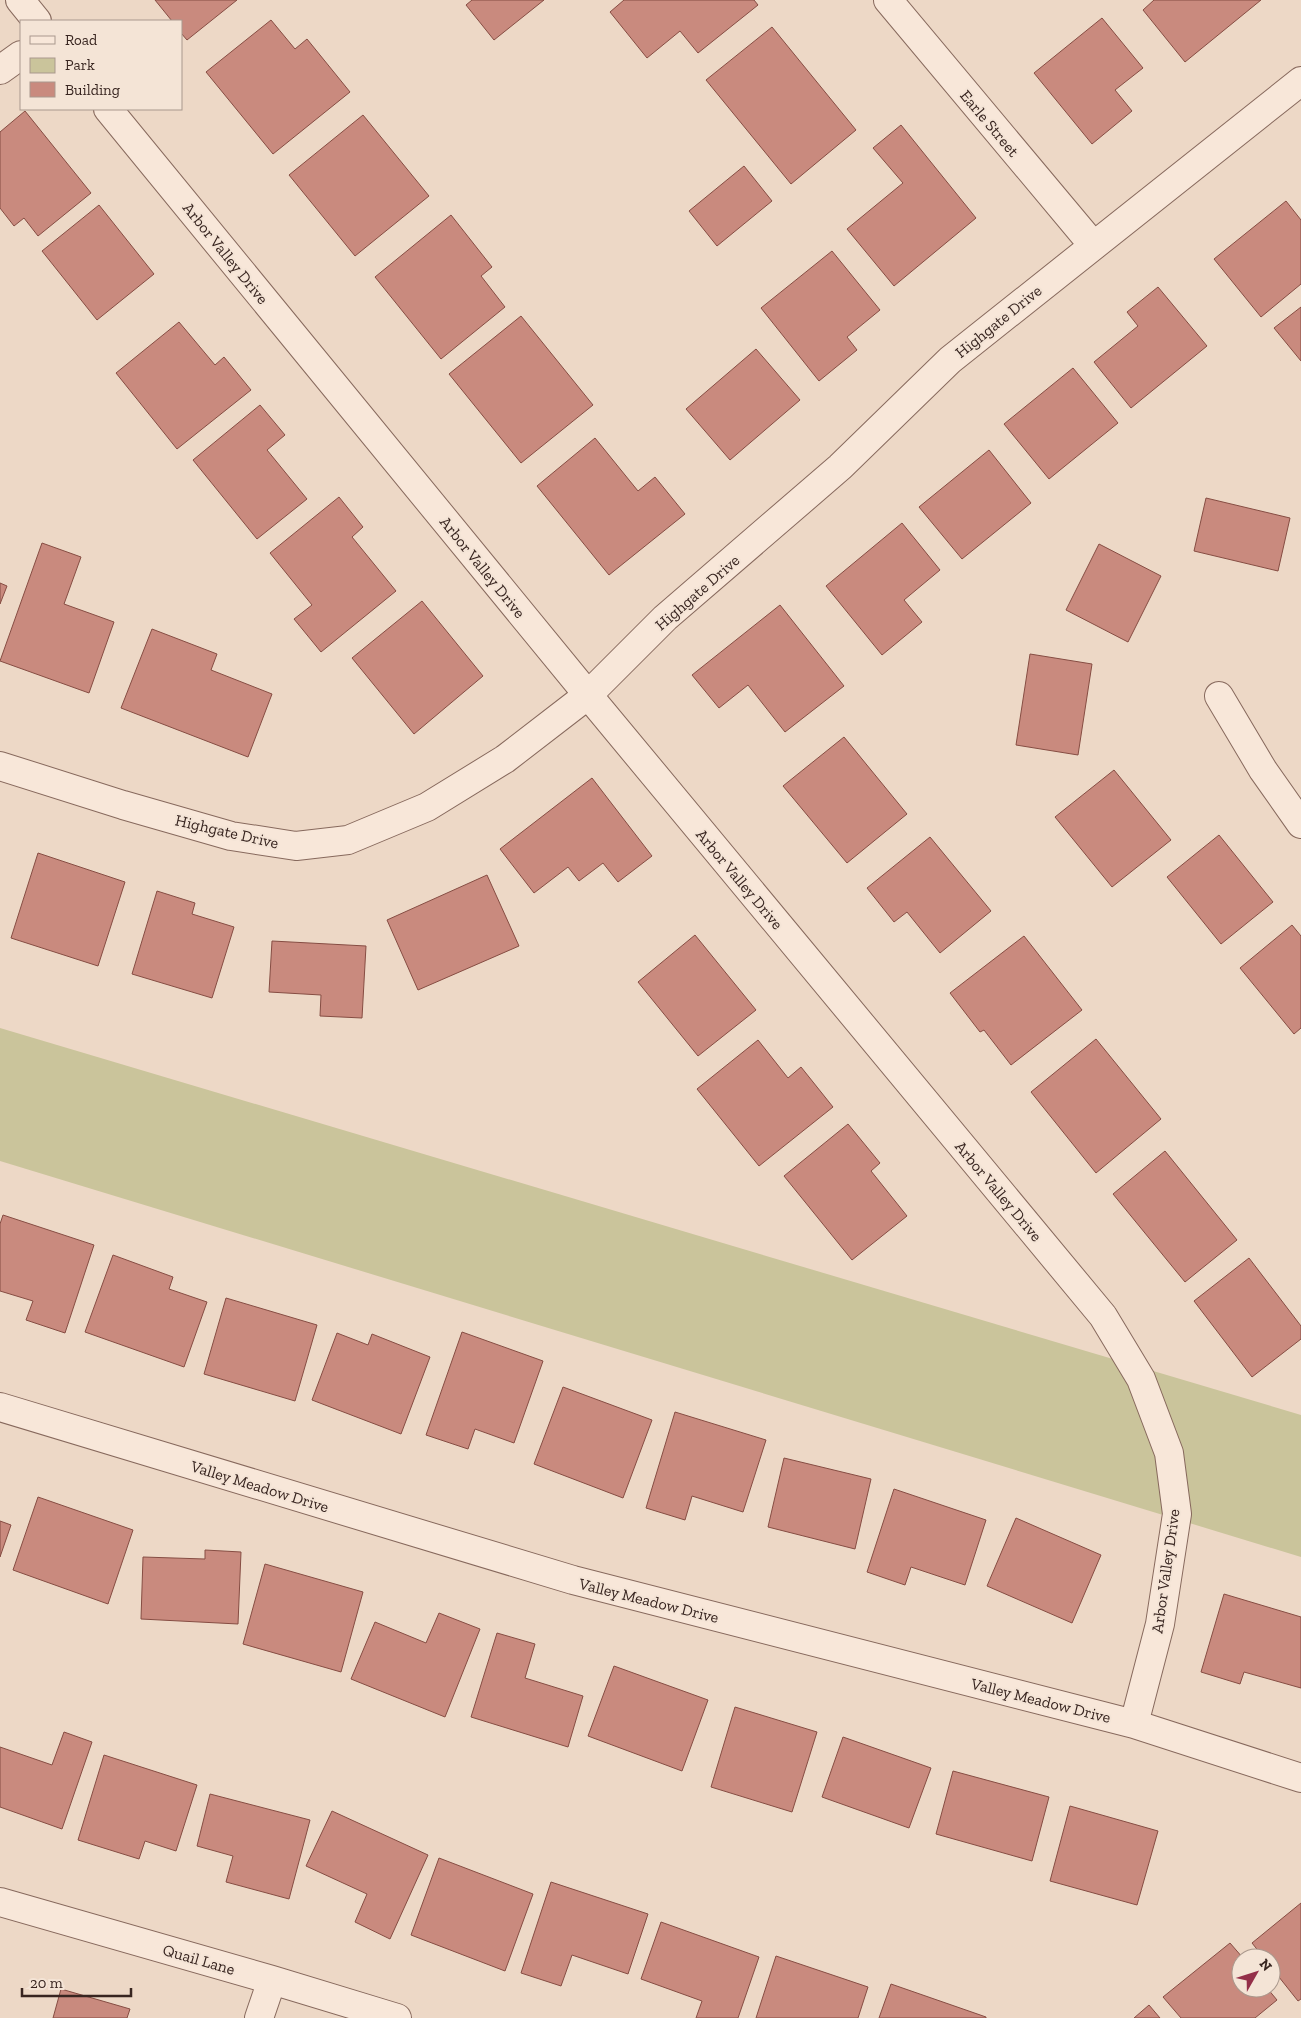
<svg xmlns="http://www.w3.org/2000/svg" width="1301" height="2018" viewBox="0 0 1301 2018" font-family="'Zilla Slab',serif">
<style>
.green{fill:#cac49b}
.building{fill:#c98a7e;stroke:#864d43}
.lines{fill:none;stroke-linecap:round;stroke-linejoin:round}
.minor-casing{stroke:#87695d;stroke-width:30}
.minor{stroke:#f8e7d9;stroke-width:28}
.labels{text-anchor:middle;stroke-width:4;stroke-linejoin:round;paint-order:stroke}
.street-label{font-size:16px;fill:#382520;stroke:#f4e4d6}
</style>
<rect width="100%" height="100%" fill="#edd8c6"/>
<path class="green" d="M0,1028L1301,1415V1557L0,1161Z"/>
<path class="building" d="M155,0H237L187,40L181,33V21H172Z
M472,0H544L494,40L466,5Z
M624,0H754L758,5L698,53L680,31L647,58L610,12Z
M1154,0H1261L1185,62L1143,10Z
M1102,18L1143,68L1115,90L1132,111L1092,144L1034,73Z
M271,20L295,49L307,39L350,92L273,154L206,72Z
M772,27L856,130L791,184L706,80Z
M25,111L91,193L38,236L24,218L14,226L0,208V132Z
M363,115L429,196L355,256L289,175Z
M901,125L976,218L894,286L847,229L903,183L873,148Z
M744,166L772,201L717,246L689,211Z
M1286,201L1301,220V284L1261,317L1214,259Z
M99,205L154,274L97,320L42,251Z
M451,215L492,267L481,276L505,307L441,359L375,277Z
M832,251L880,310L847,337L857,350L819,381L761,308Z
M1158,287L1207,346L1131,408L1094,362L1138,326L1127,312Z
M1301,307V361L1274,328Z
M521,316L593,405L521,463L449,374Z
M179,322L215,365L224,357L251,390L177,449L116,373Z
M756,349L800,400L730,460L686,409Z
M1073,368L1118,423L1049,479L1004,424Z
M260,405L285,435L267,450L307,499L257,539L193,460Z
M595,438L638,491L655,477L685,514L609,575L537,486Z
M989,450L1031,503L962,559L919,507Z
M339,497L363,527L352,537L396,591L321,652L294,619L312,605L270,553Z
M1206,498L1290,518L1278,571L1194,551Z
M902,523L940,570L904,600L922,622L882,655L826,586Z
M42,543L81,557L64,604L114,622L89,693L0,661Z
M1099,544L1161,576L1128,642L1066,610Z
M0,583L7,586L0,604Z
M422,601L483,676L414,734L352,658Z
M780,605L844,686L785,732L748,685L719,708L692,675Z
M152,629L217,654L211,670L272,694L248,757L121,708Z
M1030,654L1092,664L1078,755L1016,745Z
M844,737L907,814L847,863L783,786Z
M1114,770L1171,840L1112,887L1055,817Z
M592,778L652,856L618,882L603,863L579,881L568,867L534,893L500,849Z
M1219,835L1273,902L1221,944L1167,877Z
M930,837L991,911L940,953L907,912L894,922L867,888Z
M38,853L125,882L98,966L11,938Z
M487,875L519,946L418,990L387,920Z
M157,891L195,903L192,914L234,927L212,998L132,974Z
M1292,925L1301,936V1028L1294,1034L1240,968Z
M695,935L756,1010L698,1056L638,982Z
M1024,936L1082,1010L1011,1065L984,1030L980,1032L950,993Z
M272,941L366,946L362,1018L320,1016L321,995L269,992Z
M1096,1039L1161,1119L1096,1173L1031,1092Z
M758,1040L788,1078L801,1067L833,1107L759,1166L697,1089Z
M848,1124L880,1163L871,1171L907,1216L852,1260L784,1176Z
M1165,1151L1237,1240L1185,1282L1113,1194Z
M3,1215L94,1245L65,1333L26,1320L33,1301L0,1291V1224Z
M113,1255L173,1277L169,1289L207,1302L184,1367L85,1332Z
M1249,1258L1301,1326V1339L1252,1377L1194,1301Z
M226,1298L317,1325L295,1401L204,1374Z
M462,1332L543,1361L514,1443L475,1429L468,1449L426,1435Z
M337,1333L368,1345L372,1334L430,1357L401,1434L312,1400Z
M563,1387L652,1420L623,1498L534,1464Z
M675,1412L766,1440L743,1512L692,1496L685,1520L646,1508Z
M784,1458L871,1479L855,1549L768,1527Z
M894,1489L986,1520L965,1585L911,1567L905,1585L867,1572Z
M38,1497L133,1530L108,1604L13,1570Z
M1016,1518L1101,1555L1072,1623L987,1586Z
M0,1521L11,1525L0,1557Z
M205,1550L241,1552L238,1624L141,1619L143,1557L205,1559Z
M265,1564L363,1592L341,1672L243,1644Z
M1224,1594L1301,1617V1688L1244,1672L1240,1684L1201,1672Z
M439,1613L480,1629L445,1717L351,1679L375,1622L426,1643Z
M497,1633L535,1644L525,1678L583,1696L568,1747L471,1717Z
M614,1666L708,1700L682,1771L588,1736Z
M735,1707L817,1732L792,1812L711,1787Z
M64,1732L92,1742L62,1829L0,1807V1747L52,1765Z
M843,1737L931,1768L909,1828L822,1797Z
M104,1755L197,1785L176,1851L145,1841L139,1859L78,1840Z
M953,1771L1049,1797L1032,1861L936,1834Z
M210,1794L310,1820L289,1899L226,1882L233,1856L197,1846Z
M1070,1806L1158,1831L1137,1905L1050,1881Z
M332,1811L428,1855L390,1939L355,1922L367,1894L306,1866Z
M439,1858L533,1894L505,1971L411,1935Z
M551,1882L648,1914L628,1974L572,1955L561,1986L521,1973Z
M1301,1903V1999L1298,2001L1271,1967V1958H1264L1252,1943Z
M661,1922L759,1957L738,2018H696L702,2001L641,1979Z
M1230,1943L1243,1958H1241V1988H1267L1277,2000L1255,2018H1181L1163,1997Z
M776,1956L868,1987L858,2018H756Z
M891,1984L986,2017V2018H879Z
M61,1989L130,2009L127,2018H53Z
M1149,2005L1160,2018H1134Z"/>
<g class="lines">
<g class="minor-casing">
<path id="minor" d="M20,0L37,21
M888,0L1093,245
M0,70L21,55
M108,109L588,695L1103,1316L1141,1379L1169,1453L1177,1514L1160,1624L1134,1724
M1219,696L1263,770L1301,824
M0,766L123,805L231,836L296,846L348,840L427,807L505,759L588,695L665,618L840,467L950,360L1301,81
M0,1407L573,1580L1134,1724L1301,1778
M0,1902L272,1980L397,2018
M259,2018L272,1980"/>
</g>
<use href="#minor" class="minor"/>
</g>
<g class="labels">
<g class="street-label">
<text transform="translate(990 123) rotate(50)" y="6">Earle Street</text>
<text transform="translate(226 253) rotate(51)" y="6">Arbor Valley Drive</text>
<text transform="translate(998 321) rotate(-39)" y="6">Highgate Drive</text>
<text transform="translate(483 567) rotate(51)" y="6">Arbor Valley Drive</text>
<text transform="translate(697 592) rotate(-41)" y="6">Highgate Drive</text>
<text transform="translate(227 831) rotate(13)" y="6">Highgate Drive</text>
<text transform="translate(740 879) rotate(50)" y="6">Arbor Valley Drive</text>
<text transform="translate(999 1191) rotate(50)" y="6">Arbor Valley Drive</text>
<text transform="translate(260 1486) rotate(17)" y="6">Valley Meadow Drive</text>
<text transform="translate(1165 1571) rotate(-82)" y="6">Arbor Valley Drive</text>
<text transform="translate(649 1600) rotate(14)" y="6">Valley Meadow Drive</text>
<text transform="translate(1041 1700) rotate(14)" y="6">Valley Meadow Drive</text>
<text transform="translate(199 1959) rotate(16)" y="6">Quail Lane</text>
</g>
</g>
<rect x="20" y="20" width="162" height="90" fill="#f4e4d6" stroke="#a9988d"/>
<rect x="30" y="36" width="25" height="8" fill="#f8e7d9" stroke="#a9988d"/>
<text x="65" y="45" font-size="15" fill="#382520">Road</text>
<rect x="30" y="58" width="25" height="15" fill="#cac49b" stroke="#a9988d"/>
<text x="65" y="70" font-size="15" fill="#382520">Park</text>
<rect x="30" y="82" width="25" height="15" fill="#c98a7e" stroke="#a9988d"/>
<text x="65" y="95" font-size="15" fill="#382520">Building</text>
<g transform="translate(1256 1973) rotate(51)"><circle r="24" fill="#f4e4d6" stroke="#a9988d"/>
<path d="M0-4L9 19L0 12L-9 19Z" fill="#942f49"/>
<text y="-8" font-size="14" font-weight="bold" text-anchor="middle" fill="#382520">N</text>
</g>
<path d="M22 1988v8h109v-8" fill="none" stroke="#382520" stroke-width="2.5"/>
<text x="30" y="1988" font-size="15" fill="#382520" stroke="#f4e4d6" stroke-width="4" paint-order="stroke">20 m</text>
</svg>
